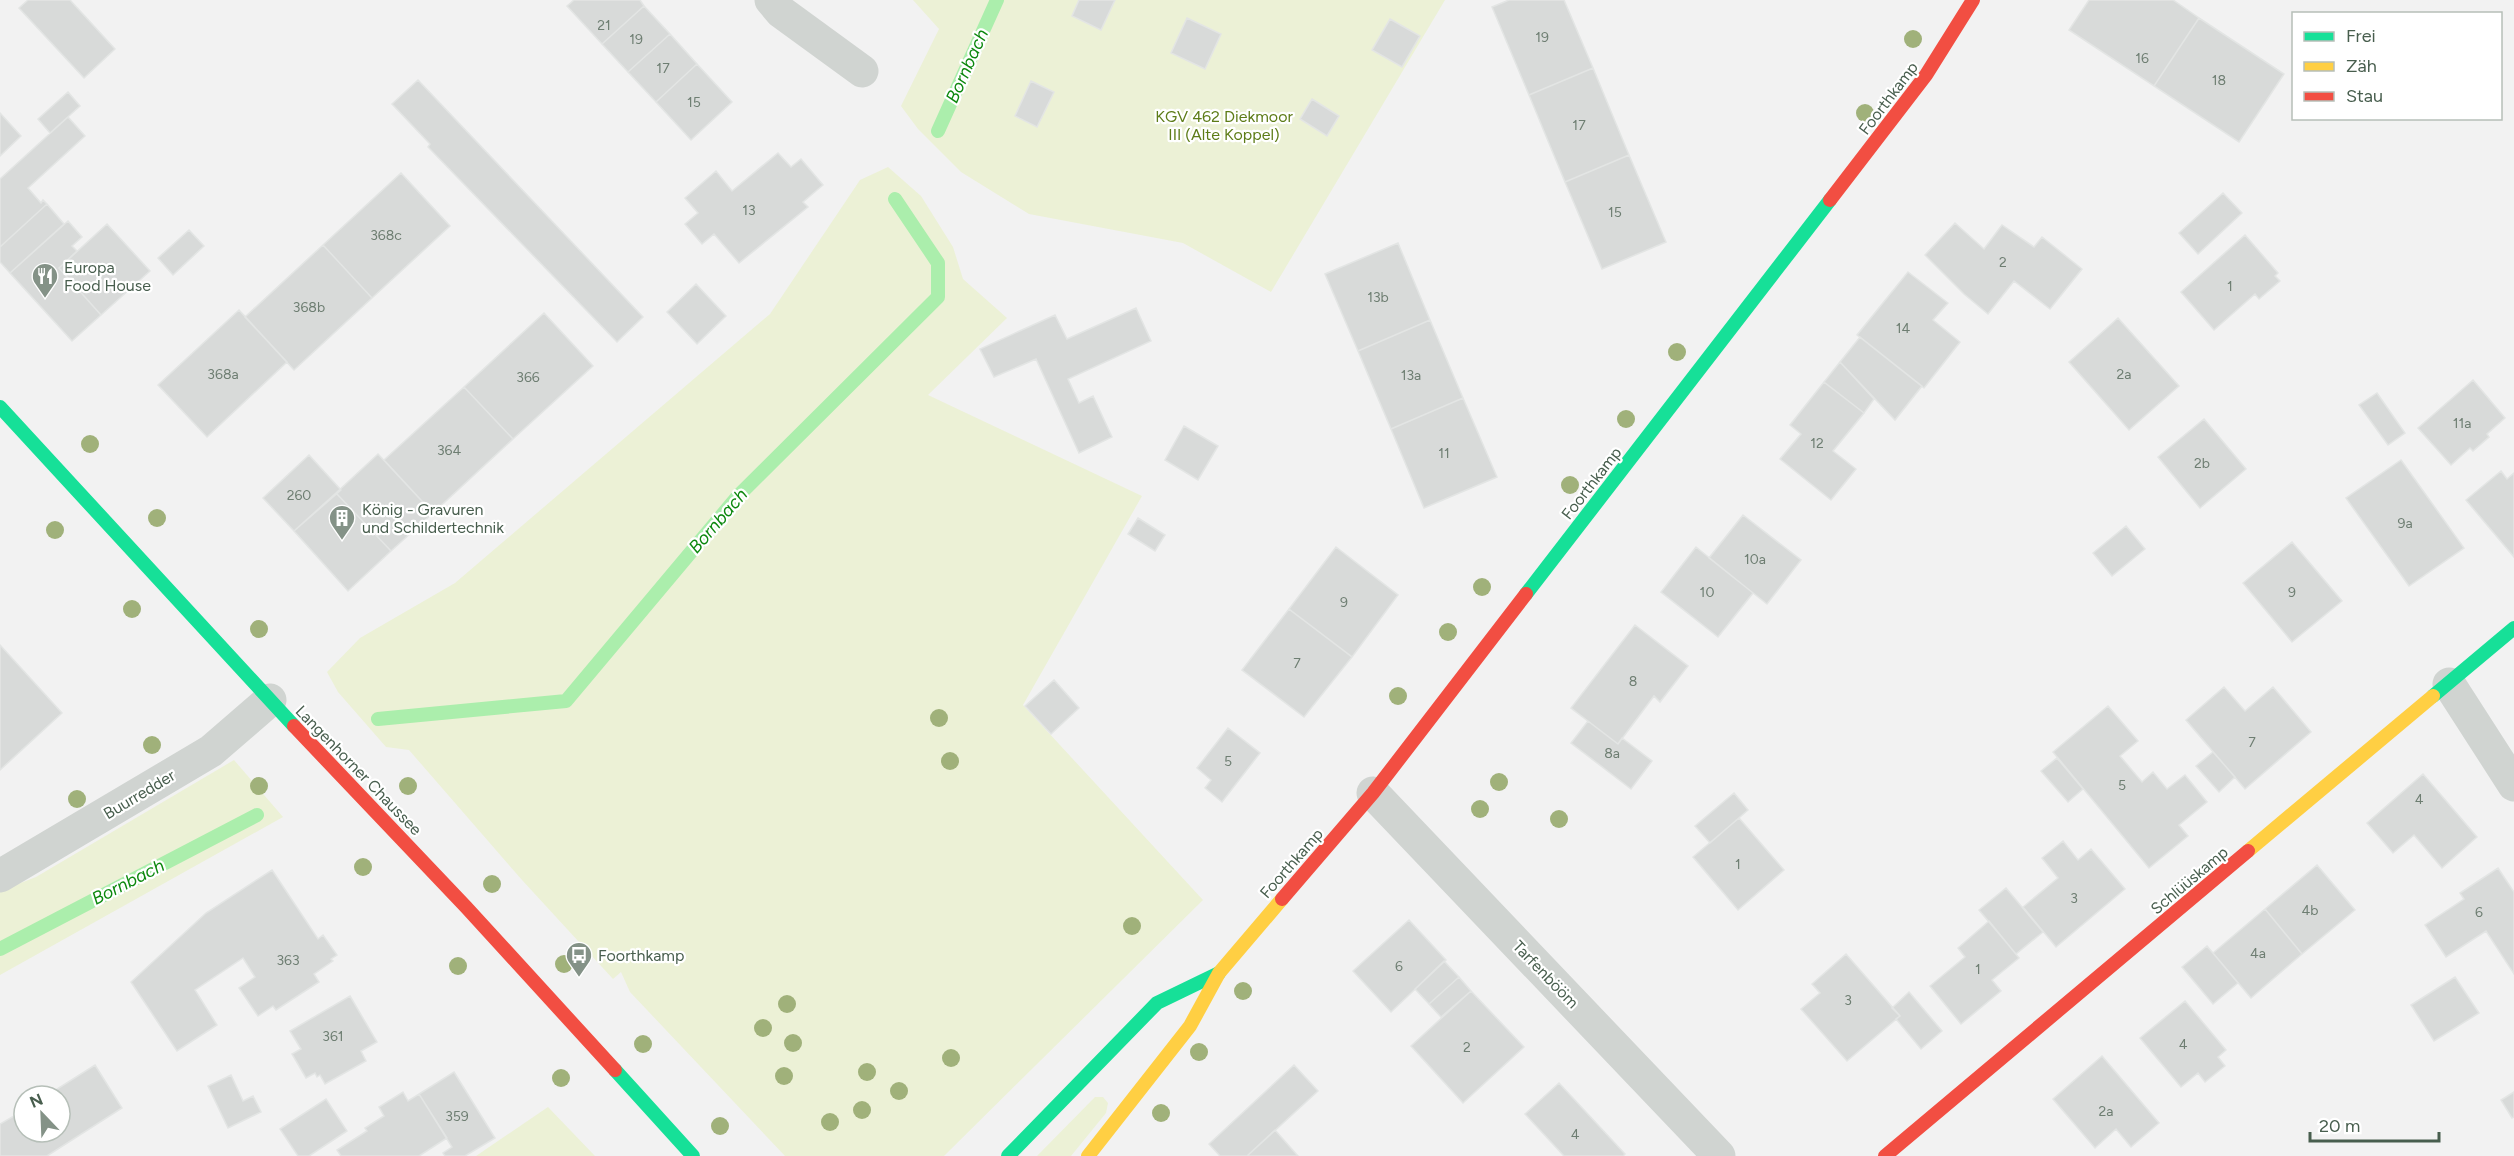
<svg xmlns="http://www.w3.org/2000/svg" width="2514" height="1156" viewBox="0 0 2514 1156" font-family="Figtree,sans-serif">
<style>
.green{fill:#ecf1d6}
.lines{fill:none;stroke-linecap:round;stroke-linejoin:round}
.stream{stroke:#abeeac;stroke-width:14}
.building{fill:#d8dad9;stroke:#e3e5e4;stroke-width:1.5}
.street{stroke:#d0d4d1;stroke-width:33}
.fast{stroke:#16e098;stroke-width:14}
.slow{stroke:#ffcf43;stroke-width:14}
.jam{stroke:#f24e42;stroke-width:14}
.tree{fill:#a0b17a}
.labels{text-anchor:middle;stroke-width:4.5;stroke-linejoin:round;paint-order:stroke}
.number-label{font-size:14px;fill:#6e7e72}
.street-label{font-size:16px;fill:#485e4e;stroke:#fff}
.park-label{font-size:16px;fill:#5d7c17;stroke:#fff}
.poi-label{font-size:16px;fill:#485e4e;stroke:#fff;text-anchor:start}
.water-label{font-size:18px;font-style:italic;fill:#0c880e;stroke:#fff}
</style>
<rect width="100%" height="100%" fill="#f2f2f2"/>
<path class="green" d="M913,0H1445L1271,292L1183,243L1029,214L961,172L918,129L901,106L939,29Z
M888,167L921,196L953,247L963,279L1007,318L928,395L1142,496L1023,705L1203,900L944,1156H785L630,992L621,972L613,979L522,880L409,750L386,747L338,692L327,672L360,638L455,583L770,314L860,180Z
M234,760L283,817L0,975V891L36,877Z
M1095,1097H1103L1108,1103L1106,1113L1071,1156H1037Z
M548,1107L595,1156H476Z"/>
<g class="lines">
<path class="stream" d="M938,131L997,0
M378,719L566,701L738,496L938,297V263L895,199
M0,949L257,815"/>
</g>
<path class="building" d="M28,0H70L115,49L84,78L19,8Z
M574,0H640L644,6L602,44L567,6Z
M1079,0H1115L1101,30L1072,16Z
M1509,0H1564L1593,68L1529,95L1492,7Z
M2089,0H2173L2199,18L2154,86L2069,30Z
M644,6L670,34L628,72L602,44Z
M1187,18L1221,34L1205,69L1171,53Z
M2199,18L2284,74L2239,142L2154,86Z
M1390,19L1420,36L1402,67L1372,50Z
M670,34L697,64L656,102L628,72Z
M697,64L732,102L691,140L656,102Z
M1593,68L1629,155L1565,182L1529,95Z
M418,80L643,317L617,342L428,147L430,144L392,104Z
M1031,81L1054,92L1037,127L1015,116Z
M68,92L80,106L50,133L38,119Z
M1312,99L1339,116L1327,136L1300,119Z
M0,113L21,136L0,156Z
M68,117L85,136L28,188L41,203L43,200L47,204L0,247V179Z
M778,153L791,167L801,159L823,185L803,202L808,207L739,263L714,234L702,244L685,224L698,213L685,198L716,171L732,191Z
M1629,155L1666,242L1602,269L1565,182Z
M401,173L450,226L372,298L323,245Z
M2223,193L2242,213L2198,254L2179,233Z
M47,204L64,224L10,273L0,262V247Z
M68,221L82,237L72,246L77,251L59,268L101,315L72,341L10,273Z
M1955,223L1984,249L2002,225L2034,247L2042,237L2082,269L2050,309L2014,281L1988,314L1964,294L1925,255Z
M107,224L150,271L101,315L59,268Z
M189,230L204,246L173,275L158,258Z
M2245,235L2278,273L2275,276L2280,281L2259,299L2255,294L2214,330L2181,292Z
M1398,243L1430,320L1358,351L1325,274Z
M323,245L372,298L294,370L245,317Z
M1908,272L1948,303L1933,320L1960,342L1924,388L1857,335Z
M696,284L726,316L697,344L667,312Z
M1136,308L1151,341L1068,379L1079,403L1093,396L1112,437L1079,453L1036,359L994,377L980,349L1055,315L1067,339Z
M239,310L287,362L207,437L158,385Z
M544,313L593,366L513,439L464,387Z
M2118,318L2179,386L2129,430L2069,362Z
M1430,320L1463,398L1391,429L1358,351Z
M1860,337L1922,386L1895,420L1840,362Z
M1840,362L1874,399L1864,413L1824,382Z
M2473,380L2505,418L2487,434L2489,437L2473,451L2470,448L2451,465L2418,428Z
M1824,382L1864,413L1833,451L1856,469L1831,500L1780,459L1801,434L1790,425Z
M464,387L513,439L433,513L384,460Z
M2377,393L2405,433L2388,445L2359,405Z
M1463,398L1497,477L1424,508L1391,429Z
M2204,419L2246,469L2200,508L2158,457Z
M1184,426L1218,446L1198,480L1165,460Z
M378,454L433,513L391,551L336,493Z
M309,455L341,490L294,531L263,498Z
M2401,460L2464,548L2409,586L2346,498Z
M2501,471L2507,479L2514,473V557L2466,500Z
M336,493L391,551L348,591L294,531Z
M1743,515L1801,560L1767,604L1709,558Z
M1138,518L1165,535L1155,551L1128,534Z
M2126,526L2145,549L2112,576L2093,553Z
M2292,542L2342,601L2292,642L2243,583Z
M1336,547L1398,595L1352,657L1289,609Z
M1696,547L1753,593L1718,637L1661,592Z
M1289,609L1352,657L1304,717L1242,670Z
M1635,625L1688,666L1660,702L1654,696L1618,744L1571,708Z
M0,645L62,713L0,770Z
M1054,680L1079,708L1051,734L1025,706Z
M2224,687L2245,711L2273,687L2311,732L2245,789L2186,720Z
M2108,706L2138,741L2120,756L2142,782L2153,772L2167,789L2185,775L2207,802L2179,825L2188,836L2149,868L2053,752Z
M1588,721L1618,744L1622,738L1652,761L1631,789L1571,743Z
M1228,728L1260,753L1222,802L1205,788L1211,780L1197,768Z
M2213,752L2235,777L2219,792L2196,766Z
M2057,758L2083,789L2068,802L2041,771Z
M2423,774L2477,837L2442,868L2414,835L2393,853L2367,823Z
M1734,793L1748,810L1710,843L1695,826Z
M1739,818L1784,870L1738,910L1693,857Z
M2063,841L2078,860L2091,849L2125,889L2056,947L2023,907L2058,878L2042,858Z
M2317,865L2355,910L2302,954L2265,909Z
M2498,868L2514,892V974L2486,931L2446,957L2425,925L2464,899L2460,893Z
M272,870L318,939L323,935L337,955L331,959L333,961L314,974L319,982L276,1010L273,1006L258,1016L239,988L255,977L243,958L195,990L217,1025L177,1051L131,982L206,913Z
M2006,888L2043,932L2016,954L1979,910Z
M2265,909L2302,954L2251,998L2213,953Z
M1409,920L1446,960L1391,1012L1353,971Z
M1989,921L2019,958L1992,980L2001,991L1961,1024L1930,986L1965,957L1958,948Z
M2207,946L2238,983L2213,1004L2182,967Z
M1846,954L1900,1016L1847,1061L1801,1009L1820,993L1812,984Z
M1444,961L1459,977L1429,1004L1415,989Z
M1459,977L1471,991L1441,1017L1429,1004Z
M2455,977L2479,1013L2434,1041L2411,1005Z
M1471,991L1524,1047L1463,1103L1411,1046Z
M1909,992L1942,1031L1921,1049L1896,1019L1900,1016L1892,1008Z
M350,996L377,1042L361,1051L366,1061L325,1084L320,1075L317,1077L315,1073L306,1078L292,1054L301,1049L290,1031Z
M2185,1001L2226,1050L2218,1057L2225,1066L2205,1082L2198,1073L2181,1087L2140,1038Z
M2102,1056L2159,1123L2131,1147L2116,1129L2095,1148L2053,1099Z
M95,1065L122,1108L47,1156H0V1124L24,1110V1132H60V1096H46Z
M1294,1065L1318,1091L1247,1156H1220L1209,1144Z
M454,1072L495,1138L465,1156H445L443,1153L452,1147L419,1094Z
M231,1075L243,1101L253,1096L261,1112L228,1128L208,1086Z
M1559,1083L1625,1154L1623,1156H1564L1525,1114Z
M403,1092L408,1101L419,1094L447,1138L419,1156H341L337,1150L367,1131L365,1128L384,1116L379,1107Z
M2514,1092V1117L2512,1118L2501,1100Z
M326,1099L347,1131L309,1156H298L280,1129Z
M1275,1130L1298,1156H1247Z"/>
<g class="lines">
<path class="street" d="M771,0L781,12L862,71
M2449,684L2514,785
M1373,793L1719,1156
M0,876L211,751L270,700"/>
<path class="fast" d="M0,407L294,726
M1526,594L1830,200
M2433,696L2514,628
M615,1070L693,1156
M1008,1156L1157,1003L1219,973"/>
<path class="slow" d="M2248,851L2433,696
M1088,1156L1190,1026L1219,973L1282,899"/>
<path class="jam" d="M1830,200L1926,75L1973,0
M294,726L466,907L615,1070
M1282,899L1373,793L1526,594
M1885,1156L2248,851"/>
</g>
<g class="tree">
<circle cx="1913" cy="39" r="9"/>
<circle cx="1865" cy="113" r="9"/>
<circle cx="1677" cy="352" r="9"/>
<circle cx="1626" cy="419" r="9"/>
<circle cx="90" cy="444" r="9"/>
<circle cx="1570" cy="485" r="9"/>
<circle cx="157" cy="518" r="9"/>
<circle cx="55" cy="530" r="9"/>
<circle cx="1482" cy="587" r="9"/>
<circle cx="132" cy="609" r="9"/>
<circle cx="259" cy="629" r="9"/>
<circle cx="1448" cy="632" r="9"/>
<circle cx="1398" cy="696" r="9"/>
<circle cx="939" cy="718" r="9"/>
<circle cx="152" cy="745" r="9"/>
<circle cx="950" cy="761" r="9"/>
<circle cx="1499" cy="782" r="9"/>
<circle cx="259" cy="786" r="9"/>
<circle cx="408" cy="786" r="9"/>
<circle cx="77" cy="799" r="9"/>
<circle cx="1480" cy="809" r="9"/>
<circle cx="1559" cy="819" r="9"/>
<circle cx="363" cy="867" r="9"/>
<circle cx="492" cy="884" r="9"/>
<circle cx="1132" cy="926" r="9"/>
<circle cx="564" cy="964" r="9"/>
<circle cx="458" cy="966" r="9"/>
<circle cx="1243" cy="991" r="9"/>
<circle cx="787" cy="1004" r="9"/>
<circle cx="763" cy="1028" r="9"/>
<circle cx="793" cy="1043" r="9"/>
<circle cx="643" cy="1044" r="9"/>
<circle cx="1199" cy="1052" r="9"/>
<circle cx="951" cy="1058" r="9"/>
<circle cx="867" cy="1072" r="9"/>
<circle cx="784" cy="1076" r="9"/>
<circle cx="561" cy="1078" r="9"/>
<circle cx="899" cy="1091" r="9"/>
<circle cx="862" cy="1110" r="9"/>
<circle cx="1161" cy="1113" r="9"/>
<circle cx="830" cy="1122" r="9"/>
<circle cx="720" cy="1126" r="9"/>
</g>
<defs>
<g id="restaurant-pin" transform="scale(1.35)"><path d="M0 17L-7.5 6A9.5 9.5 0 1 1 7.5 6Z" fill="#849287" stroke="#fff"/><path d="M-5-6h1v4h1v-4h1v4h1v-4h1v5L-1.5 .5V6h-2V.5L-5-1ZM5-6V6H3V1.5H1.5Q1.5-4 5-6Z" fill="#fff"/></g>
<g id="building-pin" transform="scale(1.35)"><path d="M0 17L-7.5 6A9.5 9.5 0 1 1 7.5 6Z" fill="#849287" stroke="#fff"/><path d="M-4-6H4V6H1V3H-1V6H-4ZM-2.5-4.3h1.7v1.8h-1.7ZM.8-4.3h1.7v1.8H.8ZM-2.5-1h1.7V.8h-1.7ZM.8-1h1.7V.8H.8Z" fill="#fff"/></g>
<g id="bus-pin" transform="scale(1.35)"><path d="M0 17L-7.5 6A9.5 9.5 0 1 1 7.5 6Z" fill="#849287" stroke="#fff"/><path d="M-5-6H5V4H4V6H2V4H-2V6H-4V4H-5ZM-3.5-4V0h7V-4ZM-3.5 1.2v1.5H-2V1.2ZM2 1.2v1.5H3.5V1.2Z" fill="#fff"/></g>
</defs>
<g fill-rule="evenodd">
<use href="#restaurant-pin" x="45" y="276"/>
<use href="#building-pin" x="342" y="518"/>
<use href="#bus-pin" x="579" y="955"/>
</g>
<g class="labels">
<g class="number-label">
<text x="604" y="30">21</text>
<text x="1542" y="42">19</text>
<text x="636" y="44">19</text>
<text x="2142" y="63">16</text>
<text x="663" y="73">17</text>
<text x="2219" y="85">18</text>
<text x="694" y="107">15</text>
<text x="1579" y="130">17</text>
<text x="749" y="215">13</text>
<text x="1615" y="217">15</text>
<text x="386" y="240">368c</text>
<text x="2003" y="267">2</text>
<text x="2230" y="291">1</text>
<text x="1378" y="302">13b</text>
<text x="309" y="312">368b</text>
<text x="1903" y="333">14</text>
<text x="223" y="379">368a</text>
<text x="2124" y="379">2a</text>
<text x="1411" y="380">13a</text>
<text x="528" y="382">366</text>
<text x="2462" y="428">11a</text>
<text x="1817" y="448">12</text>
<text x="449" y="455">364</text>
<text x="1444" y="458">11</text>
<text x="2202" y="468">2b</text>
<text x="299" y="500">260</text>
<text x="2405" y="528">9a</text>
<text x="1755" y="564">10a</text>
<text x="1707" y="597">10</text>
<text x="2292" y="597">9</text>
<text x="1344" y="607">9</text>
<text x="1297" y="668">7</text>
<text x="1633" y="686">8</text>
<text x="2252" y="747">7</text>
<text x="1612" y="758">8a</text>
<text x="1228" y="766">5</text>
<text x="2122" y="790">5</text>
<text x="2419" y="804">4</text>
<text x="1738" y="869">1</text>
<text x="2074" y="903">3</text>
<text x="2310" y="915">4b</text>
<text x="2479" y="917">6</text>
<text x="2258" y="958">4a</text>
<text x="288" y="965">363</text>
<text x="1399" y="971">6</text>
<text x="1978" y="974">1</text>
<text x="1848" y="1005">3</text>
<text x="333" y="1041">361</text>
<text x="2183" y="1049">4</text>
<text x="1467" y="1052">2</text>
<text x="2106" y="1116">2a</text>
<text x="457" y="1121">359</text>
<text x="1575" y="1139">4</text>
</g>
<g class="street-label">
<text transform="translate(1888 98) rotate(-53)" y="6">Foorthkamp</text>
<text transform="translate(1591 483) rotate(-52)" y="6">Foorthkamp</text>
<text transform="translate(359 770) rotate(46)" y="6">Langenhorner Chaussee</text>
<text transform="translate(139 794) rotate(-31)" y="6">Buurredder</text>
<text transform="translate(1291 863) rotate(-49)" y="6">Foorthkamp</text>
<text transform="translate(2189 880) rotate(-40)" y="6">Schlüüskamp</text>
<text transform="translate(1546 974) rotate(46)" y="6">Tarfenbööm</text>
</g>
<g class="park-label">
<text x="1224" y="122">KGV 462 Diekmoor<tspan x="1224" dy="18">III (Alte Koppel)</tspan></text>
</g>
<g class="poi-label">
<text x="64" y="273">Europa<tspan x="64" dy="18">Food House</tspan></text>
<text x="362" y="515">König - Gravuren<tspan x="362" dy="18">und Schildertechnik</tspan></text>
<text x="598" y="961">Foorthkamp</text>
</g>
<g class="water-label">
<text transform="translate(967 66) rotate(-66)" y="6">Bornbach</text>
<text transform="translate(718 521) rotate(-49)" y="6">Bornbach</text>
<text transform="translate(128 882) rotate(-27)" y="6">Bornbach</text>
</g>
</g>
<rect x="2292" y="12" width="210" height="108" fill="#ffffff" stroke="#b6bfb8" stroke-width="1.5"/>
<rect x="2304" y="32" width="30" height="9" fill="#16e098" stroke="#b6bfb8" stroke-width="1.5"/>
<text x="2346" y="42" font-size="18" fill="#485e4e">Frei</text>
<rect x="2304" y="62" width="30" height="9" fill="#ffcf43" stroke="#b6bfb8" stroke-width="1.5"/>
<text x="2346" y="72" font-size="18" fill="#485e4e">Zäh</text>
<rect x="2304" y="92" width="30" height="9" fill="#f24e42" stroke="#b6bfb8" stroke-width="1.5"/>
<text x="2346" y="102" font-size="18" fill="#485e4e">Stau</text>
<g transform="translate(42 1114) rotate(337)"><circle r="28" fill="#ffffff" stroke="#b6bfb8" stroke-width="1.5"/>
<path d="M0-4.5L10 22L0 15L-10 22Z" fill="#849287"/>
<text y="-9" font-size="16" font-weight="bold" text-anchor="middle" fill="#485e4e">N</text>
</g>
<path d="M2310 1132v9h129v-9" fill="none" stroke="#485e4e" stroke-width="3"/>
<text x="2319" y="1132" font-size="18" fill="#485e4e" stroke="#ffffff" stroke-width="4.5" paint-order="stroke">20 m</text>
</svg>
